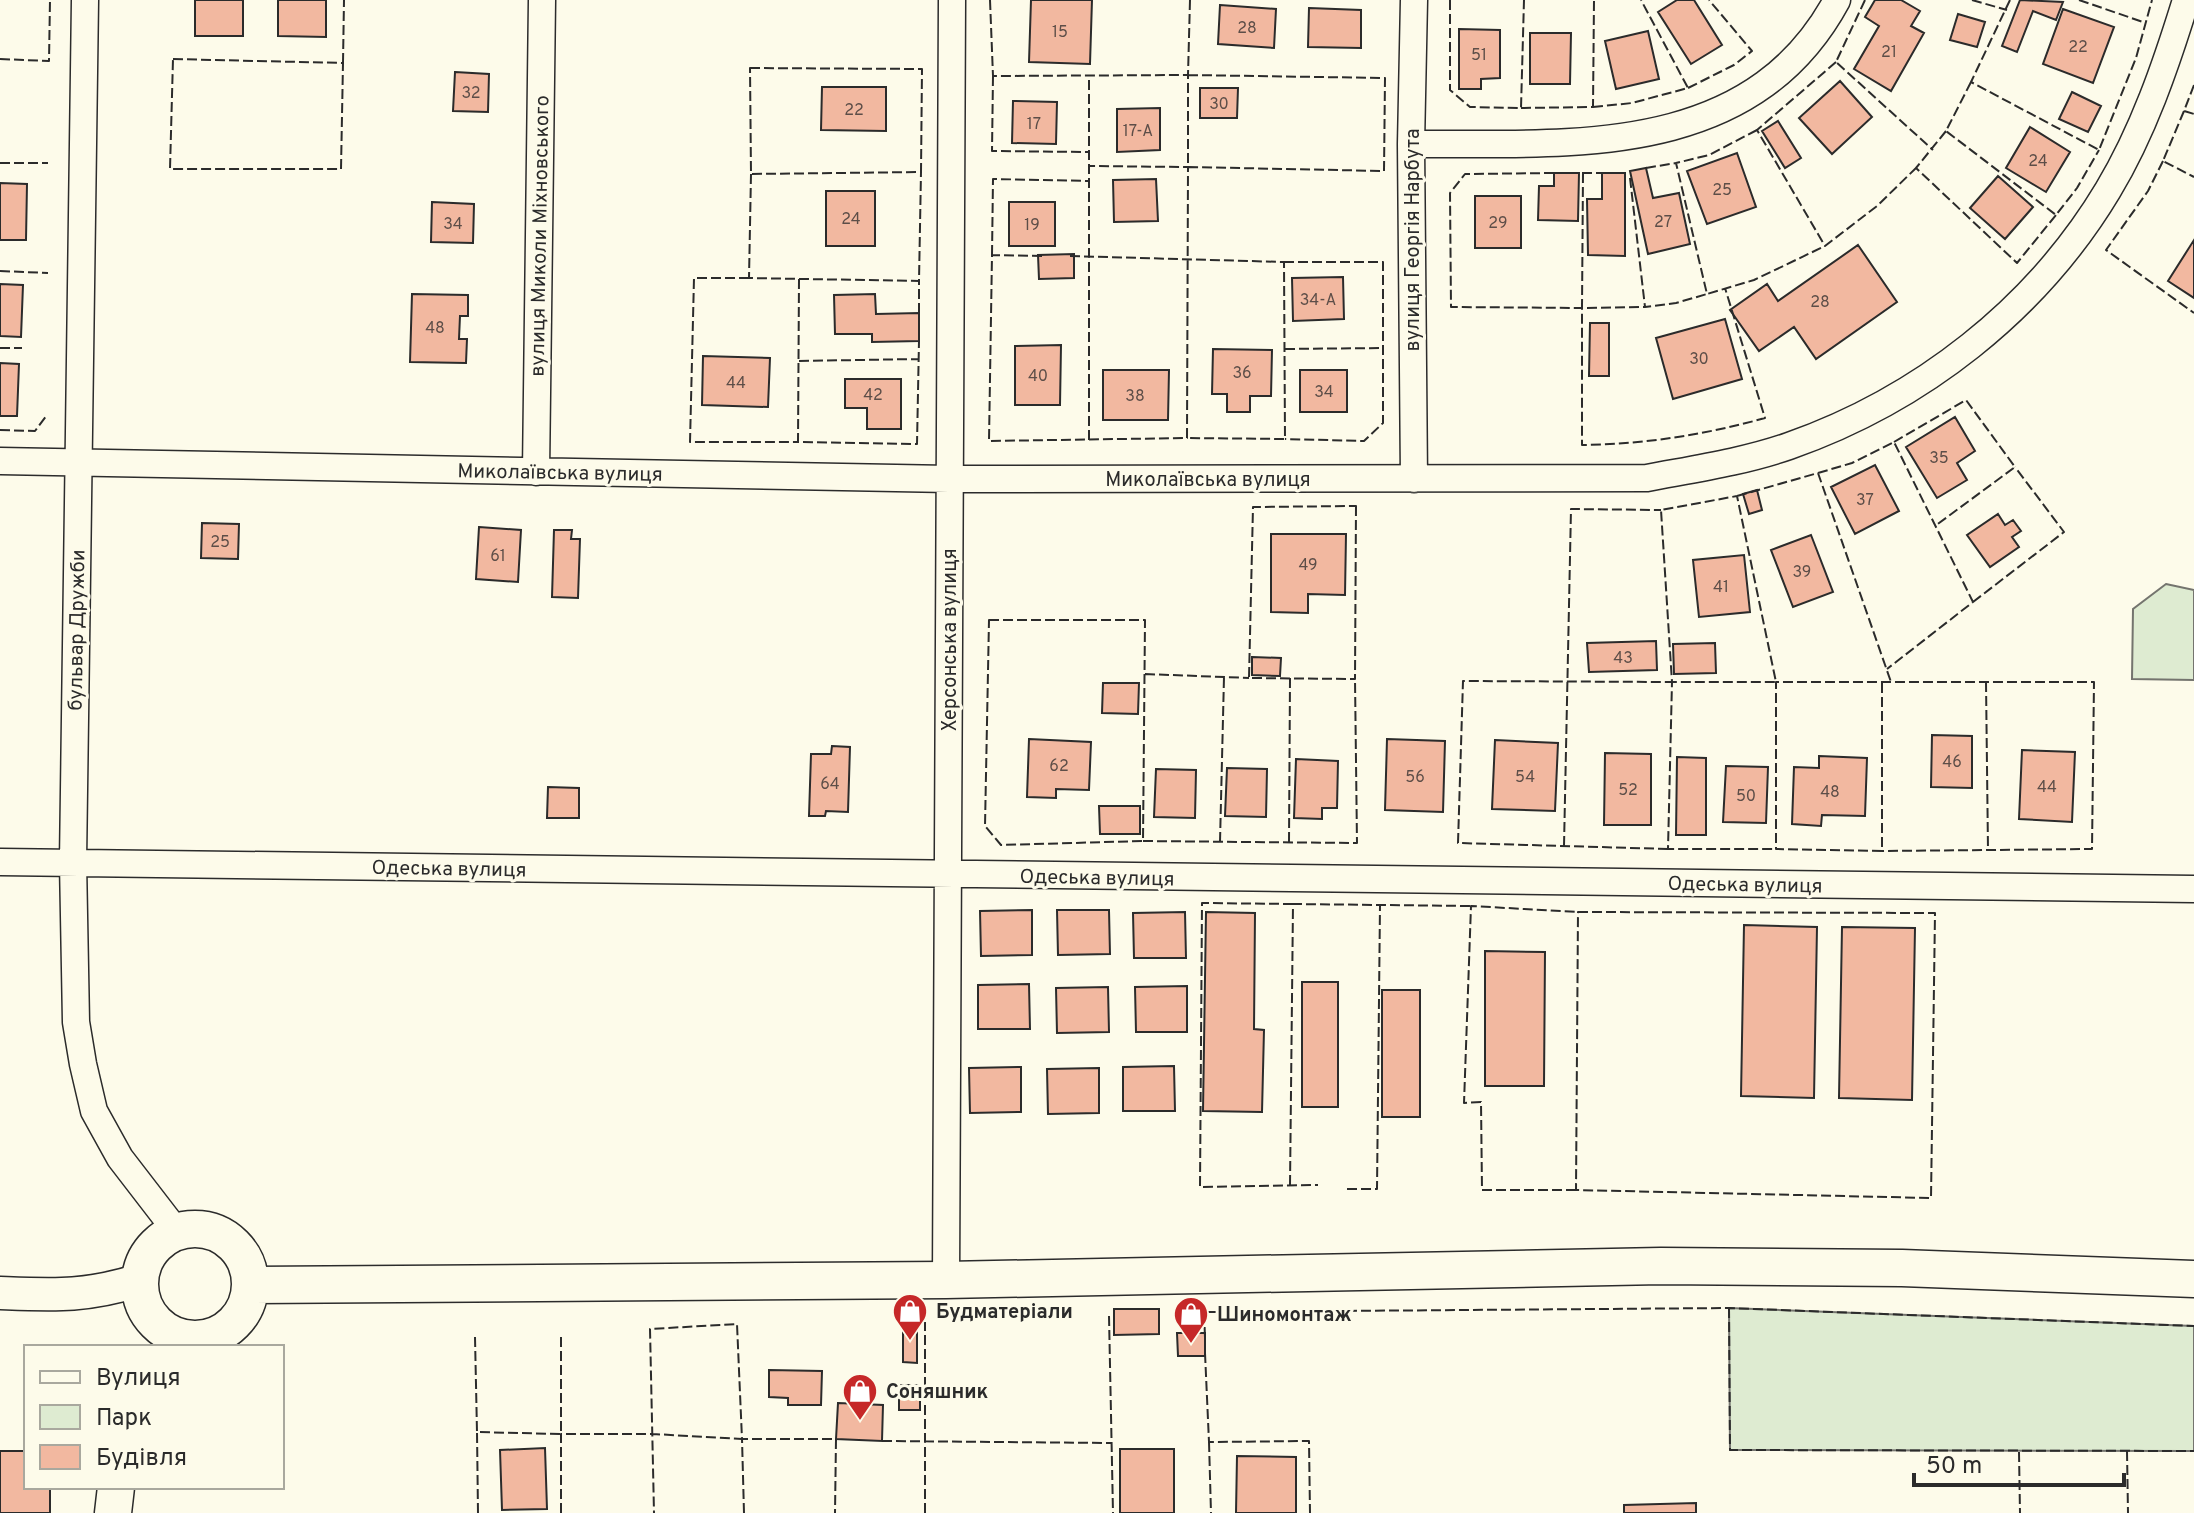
<svg xmlns="http://www.w3.org/2000/svg" width="2194" height="1513" viewBox="0 0 2194 1513" font-family="Overpass,sans-serif">
<style>
.green{fill:#deebd1;stroke:#74746e;stroke-width:2}
.building{fill:#f2b8a0;stroke:#2b2b2b;stroke-width:2}
.lines{fill:none;stroke-linecap:round;stroke-linejoin:round}
.minor-casing{stroke:#2b2b2b;stroke-width:29}
.tertiary-casing{stroke:#2b2b2b;stroke-width:35}
.secondary-casing{stroke:#2b2b2b;stroke-width:39}
.minor{stroke:#fdfbea;stroke-width:26}
.tertiary{stroke:#fdfbea;stroke-width:32}
.secondary{stroke:#fdfbea;stroke-width:36}
.fence{stroke:#2b2b2b;stroke-width:2;stroke-dasharray:10 4;stroke-linecap:butt}
.labels{text-anchor:middle;stroke-width:6;stroke-linejoin:round;paint-order:stroke}
.number-label{font-size:16px;fill:#5d4e48}
.street-label{font-size:20px;fill:#2b2b2b;stroke:#fdfbea}
.poi-label{font-size:20px;font-weight:bold;fill:#2b2b2b;stroke:#fdfbea;text-anchor:start}
</style>
<rect width="100%" height="100%" fill="#fdfbea"/>
<path class="green" d="M2166,584L2194,590V680L2132,679L2133,609Z
M1729,1308L2194,1326V1451L1730,1450Z"/>
<path class="building" d="M195,0H243V36H195Z
M278,0H326V37L278,36Z
M1031,0H1092L1090,64L1029,62Z
M1677,0H1694L1722,45L1691,64L1658,12Z
M1875,0H1901L1920,11L1911,26L1924,33L1891,91L1854,69L1879,26L1865,17Z
M2020,0L2063,2L2056,20L2033,11L2017,52L2002,46Z
M1220,5L1276,9L1274,48L1218,44Z
M1309,8L1361,10V48L1308,47Z
M2063,9L2114,27L2093,83L2043,64Z
M1958,14L1985,22L1977,47L1950,40Z
M1459,29L1500,30V78L1481,79V89H1459Z
M1648,31L1659,79L1616,89L1605,41Z
M1530,33H1571L1570,84H1530Z
M455,72L489,74L488,112L453,111Z
M1840,81L1872,117L1832,154L1799,118Z
M822,87H886V131L821,130Z
M1200,88H1238L1237,118H1200Z
M2072,92L2101,106L2088,132L2059,119Z
M1013,101L1057,102L1056,144L1012,143Z
M1160,108V150L1117,152V109Z
M1778,121L1801,158L1785,168L1762,131Z
M2030,127L2070,152L2046,192L2006,168Z
M1737,153L1756,207L1707,224L1687,171Z
M1646,168L1653,198L1679,193L1690,244L1648,254L1630,171Z
M1554,173H1579L1578,221L1538,220L1539,186H1554Z
M1602,173H1625V256L1588,255L1587,199H1602Z
M1998,176L2033,207L2005,239L1970,208Z
M1156,179L1158,221L1114,222L1113,180Z
M0,183L27,184L26,240H0Z
M826,191H875V246H826Z
M1475,196H1521V248H1475Z
M432,202L474,204L473,243L431,242Z
M1009,202H1055V246H1009Z
M2194,240V298L2168,281Z
M1858,245L1897,302L1816,359L1794,327L1759,351L1730,310L1767,284L1778,301Z
M1074,254V278L1039,279L1038,255Z
M1343,277L1344,319L1293,321L1292,278Z
M0,284L23,285L21,337L0,336Z
M412,294L468,295V316H460L459,339H467L466,363L410,362Z
M875,294L876,314L919,313V341L872,342V334H835L834,295Z
M1725,319L1742,379L1673,399L1656,338Z
M1590,323H1609V376H1589Z
M1061,345L1060,405H1015V346Z
M1213,349L1272,350L1271,396H1250V412H1227V394H1212Z
M703,356L770,358L768,407L702,405Z
M0,363L19,364L17,416H0Z
M1103,370H1169L1168,420H1103Z
M1300,370H1347V412H1300Z
M845,379H901V429H867V408H845Z
M1955,417L1975,451L1957,463L1967,480L1937,498L1906,447Z
M1875,465L1899,511L1855,534L1831,487Z
M1757,490L1762,510L1749,514L1743,494Z
M1998,514L2005,525L2013,520L2021,531L2012,537L2019,547L1990,567L1967,535Z
M202,523L239,524L238,559L201,558Z
M479,527L521,530L518,582L476,579Z
M554,530H572L571,539H580L578,598L552,597Z
M1271,534H1346L1345,595L1308,594V613L1271,612Z
M1811,535L1833,592L1793,607L1771,550Z
M1744,555L1750,612L1699,617L1693,560Z
M1656,641L1657,670L1589,672L1587,643Z
M1715,643L1716,673L1674,674L1673,644Z
M1252,657L1281,658L1280,676L1252,675Z
M1103,683H1139L1138,714L1102,713Z
M1932,735L1972,736V788L1931,787Z
M1029,739L1091,742L1089,790L1056,789V798L1027,797Z
M1387,739L1445,741L1443,812L1385,810Z
M1495,740L1558,743L1555,811L1492,809Z
M832,746L850,747L848,812L826,811L825,816H809L811,754H831Z
M2022,750L2075,752L2072,822L2019,819Z
M1605,753L1651,754V825H1604Z
M1819,756L1867,758L1865,816L1822,815L1821,826L1792,824L1794,767L1819,768Z
M1677,757L1706,758V835H1676Z
M1296,759L1338,761L1337,808H1322V819L1294,818Z
M1726,766L1768,767L1766,823L1723,822Z
M1227,768L1267,769L1266,817L1225,816Z
M1156,769L1196,770L1195,818L1154,817Z
M548,787L579,788V818H547Z
M1099,806H1140V834H1100Z
M1032,910V955L981,956L980,911Z
M1057,910H1109L1110,954L1058,955Z
M1185,912L1186,958H1134L1133,913Z
M1206,912L1255,913L1254,1029L1264,1030L1262,1112L1203,1111Z
M1744,925L1817,927L1814,1098L1741,1096Z
M1842,927L1915,928L1912,1100L1839,1098Z
M1485,951L1545,952L1544,1086H1485Z
M1302,982H1338V1107H1302Z
M1029,984L1030,1029H978V985Z
M1187,986V1032H1136L1135,987Z
M1108,987L1109,1032L1057,1033L1056,988Z
M1382,990H1420V1117H1382Z
M1174,1066L1175,1111H1123V1067Z
M1021,1067V1112L970,1113L969,1068Z
M1099,1068V1113L1048,1114L1047,1069Z
M1114,1309H1159V1334L1114,1335Z
M903,1321H917V1363L903,1362Z
M1177,1333H1205V1356H1178Z
M769,1370L822,1371L821,1405H788V1398L769,1397Z
M899,1385H920V1410H899Z
M838,1403L883,1405L882,1441L836,1439Z
M545,1448L547,1509L502,1510L500,1450Z
M1120,1449H1174V1513H1120Z
M0,1451H26V1487H50V1513H0Z
M1237,1456L1296,1457V1513H1236Z
M1696,1503V1513H1624V1505Z"/>
<g class="lines">
<g class="minor-casing">
<path id="minor" d="M85,0L73,862L76,1022L83,1064L94,1111L120,1158L177,1232
M1414,0L1411,144L1414,479
M1411,144C1568,143 1750,161 1837,0
M0,461L949,479L1647,478C1694,469 1743,462 1789,446C1920,400 2036,310 2108,190C2143,132 2166,65 2186,0
M536,472L542,0
M0,862L2194,889
M946,1280L952,0"/>
</g>
<g class="tertiary-casing">
<path id="tertiary" d="M0,1293C55,1295 86,1297 140,1280"/>
</g>
<g class="secondary-casing">
<path id="secondary" d="M140 1284a55 55 0 1 1 110 0a55 55 0 1 1-110 0Z
M250,1285L946,1280L1661,1266L1902,1268L2194,1279
M113,1513L116,1487"/>
</g>
<use href="#minor" class="minor"/>
<use href="#tertiary" class="tertiary"/>
<use href="#secondary" class="secondary"/>
<path class="fence" d="M990,0L993,76L1188,75L1190,0
M1450,0V90L1470,107L1521,108L1524,0
M1865,0L1836,62L1933,150
M1972,0L2007,10
M2010,0L1971,82L2099,150L2136,58L2152,0
M2079,0L2146,23
M0,59L49,61L50,0
M173,59L343,63L341,169H170Z
M1836,62L1757,130L1825,246L1877,206L1916,168
M343,63L344,0
M750,68L922,69L921,172L751,174Z
M1188,75L1385,78L1384,171L1188,167Z
M993,76L992,151L1089,152
M1971,82L1946,131L2056,215L2077,188L2099,150
M2194,85L2184,111L2194,114
M1688,88L1734,65L1752,51L1709,0
M1593,107L1632,103L1688,88L1641,0
M1521,108L1593,107L1594,0
M2184,111L2163,161L2194,177
M1757,130L1709,155L1676,163L1707,294L1754,280L1825,246
M1946,131L1916,168L2017,263L2056,215
M2163,161L2148,191L2106,250L2194,313
M0,163H48
M1646,168L1676,163
M1554,173L1465,174L1450,193L1451,307L1582,308V445C1645,444 1704,435 1765,418L1725,288
M1582,173H1602
M1583,173L1582,308L1645,307
M751,174L749,278L919,281L921,172
M1630,178L1645,307L1676,303L1707,294
M992,255L993,179L1089,181
M1042,256L992,255L989,441L1187,438L1188,167L1089,166
M1070,256L1284,262L1285,439L1187,438
M1284,262H1383V423L1364,441L1285,439
M0,271L48,273
M749,278H694L690,442H798
M799,279L798,442L917,444L919,341
M919,313V281
M0,348H22
M1285,349L1383,348
M799,361L919,359
M0,430L35,431L47,415
M1089,440V75
M1894,442L1966,400L2015,467L1935,526
M1818,473L1852,463L1894,442L1973,602L1887,669
M1737,496L1818,473L1891,682
M1356,506L1355,679L1249,678L1253,507Z
M1973,602L2064,532L2015,467
M989,620H1145L1143,841L1001,845L985,826Z
M1145,674L1249,678
M1986,682L1988,850
M1882,683V851L1776,849V682H2094L2092,849L1882,851
M1143,841L1357,843L1355,679
M1220,842L1224,677
M1289,842L1290,678
M1564,846L1571,509L1661,510
M1668,849L1458,843L1463,681L1672,682L1661,510L1737,496L1776,682H1672L1668,849H1776
M1293,904L1202,903L1200,1187L1318,1185
M1578,912L1935,913L1931,1198L1576,1190Z
M1290,1185L1293,904L1471,906
M1347,1189H1377L1380,905
M1576,1190H1482L1481,1102L1464,1103L1471,906L1578,912
M1729,1308L1730,1450L2194,1451
M1109,1316L1113,1513
M475,1337L477,1432
M1205,1337L1204,1312L1729,1308L2194,1326
M1205,1353L1209,1442L1309,1441L1310,1513
M882,1441L1112,1443
M1209,1442L1211,1513
M2127,1451L2128,1513
M2019,1452L2020,1513
M478,1513L477,1432L561,1434V1337
M561,1513V1434H653L742,1439L737,1324L650,1329L654,1513
M744,1513L742,1439H836L835,1513
M925,1513V1322"/>
</g>
<defs>
<g id="shop-pin" transform="scale(1.8)"><path d="M0 17L-7.5 6A9.5 9.5 0 1 1 7.5 6Z" fill="#c62828" stroke="#fdfbea"/><path d="M-5-2.5h2.3a2.7 3.5 0 0 1 5.4 0H5L5.5 6h-11ZM-1.5-2.5h3a1.5 2.3 0 0 0-3 0Z" fill="#fff"/></g>
</defs>
<g fill-rule="evenodd">
<use href="#shop-pin" x="910" y="1311"/>
<use href="#shop-pin" x="1191" y="1314"/>
<use href="#shop-pin" x="860" y="1391"/>
</g>
<g class="labels">
<g class="number-label">
<text x="1247" y="33">28</text>
<text x="1060" y="37">15</text>
<text x="2078" y="52">22</text>
<text x="1889" y="57">21</text>
<text x="1479" y="60">51</text>
<text x="471" y="98">32</text>
<text x="1219" y="109">30</text>
<text x="854" y="115">22</text>
<text x="1034" y="129">17</text>
<text x="1138" y="136">17-А</text>
<text x="2038" y="166">24</text>
<text x="1722" y="195">25</text>
<text x="851" y="224">24</text>
<text x="1663" y="227">27</text>
<text x="1498" y="228">29</text>
<text x="453" y="229">34</text>
<text x="1032" y="230">19</text>
<text x="1318" y="305">34-А</text>
<text x="1820" y="307">28</text>
<text x="435" y="333">48</text>
<text x="1699" y="364">30</text>
<text x="1242" y="378">36</text>
<text x="1038" y="381">40</text>
<text x="736" y="388">44</text>
<text x="1324" y="397">34</text>
<text x="873" y="400">42</text>
<text x="1135" y="401">38</text>
<text x="1939" y="463">35</text>
<text x="1865" y="505">37</text>
<text x="220" y="547">25</text>
<text x="498" y="561">61</text>
<text x="1308" y="570">49</text>
<text x="1802" y="577">39</text>
<text x="1721" y="592">41</text>
<text x="1623" y="663">43</text>
<text x="1952" y="767">46</text>
<text x="1059" y="771">62</text>
<text x="1415" y="782">56</text>
<text x="1525" y="782">54</text>
<text x="830" y="789">64</text>
<text x="2047" y="792">44</text>
<text x="1628" y="795">52</text>
<text x="1830" y="797">48</text>
<text x="1746" y="801">50</text>
</g>
<g class="street-label">
<text transform="translate(539 236) rotate(-89)" y="7">вулиця Миколи Міхновського</text>
<text transform="translate(1412 240) rotate(-90)" y="7">вулиця Георгія Нарбута</text>
<text transform="translate(560 472) rotate(1)" y="7">Миколаївська вулиця</text>
<text x="1208" y="486">Миколаївська вулиця</text>
<text transform="translate(76 630) rotate(-89)" y="7">бульвар Дружби</text>
<text transform="translate(949 640) rotate(-90)" y="7">Херсонська вулиця</text>
<text transform="translate(449 868) rotate(1)" y="7">Одеська вулиця</text>
<text transform="translate(1097 877) rotate(1)" y="7">Одеська вулиця</text>
<text transform="translate(1745 884) rotate(1)" y="7">Одеська вулиця</text>
</g>
<g class="poi-label">
<text x="936" y="1318">Будматеріали</text>
<text x="1217" y="1321">Шиномонтаж</text>
<text x="886" y="1398">Соняшник</text>
</g>
</g>
<rect x="24" y="1345" width="260" height="144" fill="#fdfbea" stroke="#a9a89e" stroke-width="2"/>
<rect x="40" y="1371" width="40" height="12" fill="#fdfbea" stroke="#a9a89e" stroke-width="2"/>
<text x="96" y="1385" font-size="24" fill="#2b2b2b">Вулиця</text>
<rect x="40" y="1405" width="40" height="24" fill="#deebd1" stroke="#a9a89e" stroke-width="2"/>
<text x="96" y="1425" font-size="24" fill="#2b2b2b">Парк</text>
<rect x="40" y="1445" width="40" height="24" fill="#f2b8a0" stroke="#a9a89e" stroke-width="2"/>
<text x="96" y="1465" font-size="24" fill="#2b2b2b">Будівля</text>
<path d="M1914 1473v12h210v-12" fill="none" stroke="#2b2b2b" stroke-width="4"/>
<text x="1926" y="1473" font-size="24" fill="#2b2b2b" stroke="#fdfbea" stroke-width="6" paint-order="stroke">50 m</text>
</svg>
